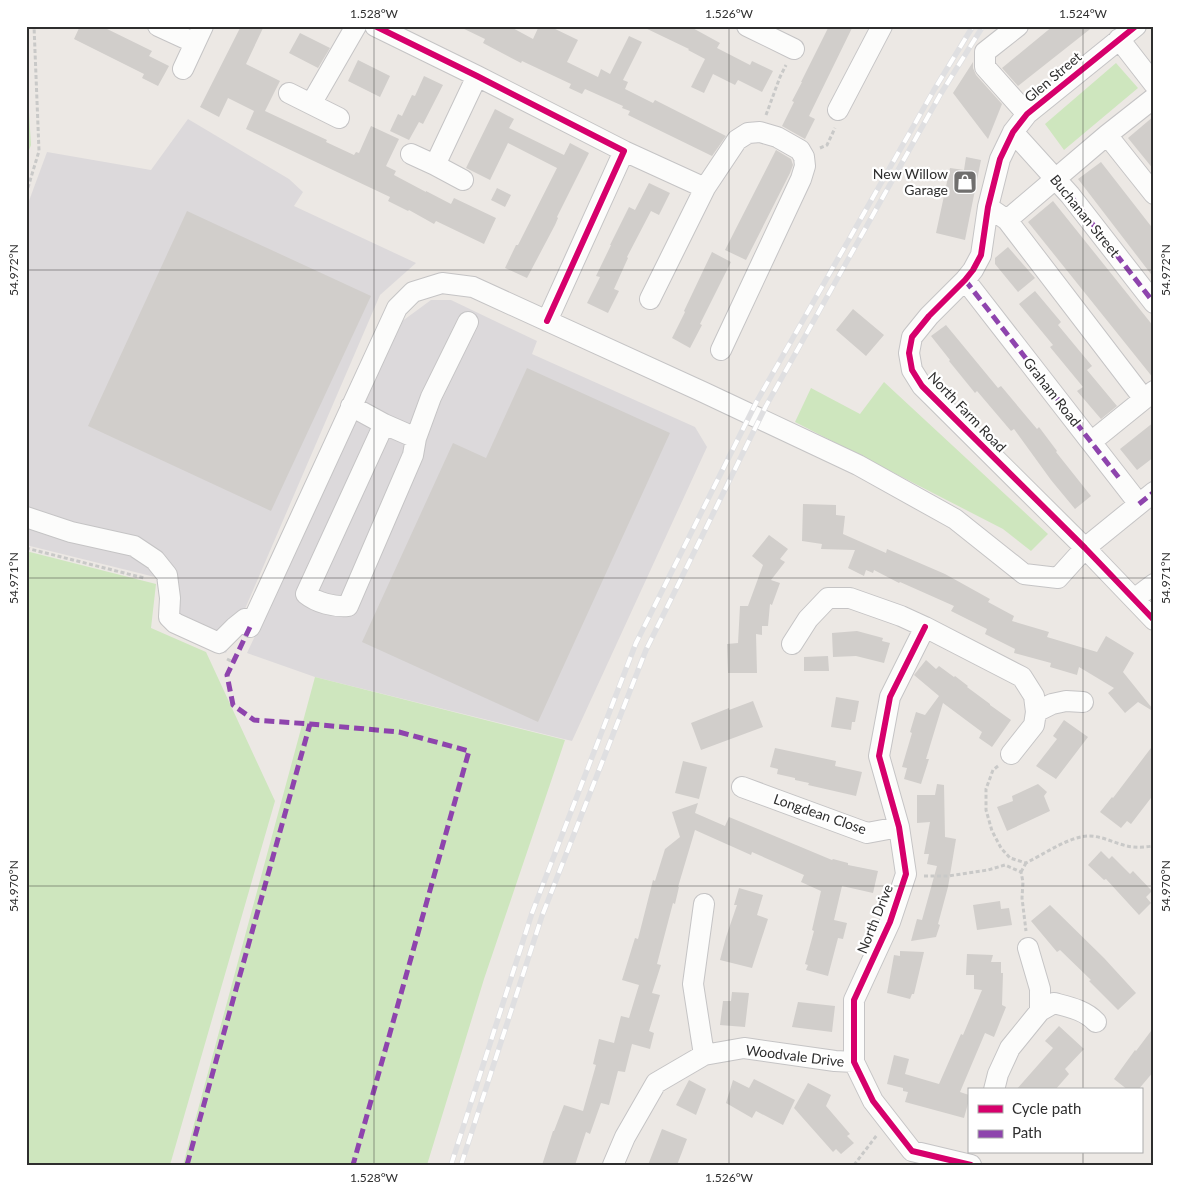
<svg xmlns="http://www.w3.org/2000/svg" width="1180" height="1191" viewBox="0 0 1180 1191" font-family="Lato,sans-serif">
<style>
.industrial{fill:#dcd9db}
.green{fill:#cee6be}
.building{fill:#d1cecb}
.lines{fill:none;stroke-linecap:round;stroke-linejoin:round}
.minor-casing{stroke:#c5c4c5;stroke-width:22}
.path{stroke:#c9c9c8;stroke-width:3;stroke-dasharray:4 2.5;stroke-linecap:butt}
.minor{stroke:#fcfcfb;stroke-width:20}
.rail-casing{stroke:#dfdfe1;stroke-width:5.5}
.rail{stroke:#fff;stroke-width:4;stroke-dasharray:11;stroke-linecap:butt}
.quiet{stroke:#8e44ad;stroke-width:5;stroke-dasharray:10 5;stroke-linecap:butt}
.cycleway-casing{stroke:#fff;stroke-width:9}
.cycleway{stroke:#d6006c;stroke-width:6}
.ticks{fill:none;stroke:#2e2e2e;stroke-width:1;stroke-opacity:0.45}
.labels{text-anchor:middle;stroke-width:4.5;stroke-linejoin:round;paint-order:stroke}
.street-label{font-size:14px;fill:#2e2e2e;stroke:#fff}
.poi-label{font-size:14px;fill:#2e2e2e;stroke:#fff;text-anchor:end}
.neatline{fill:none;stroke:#2e2e2e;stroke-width:2}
.ticks-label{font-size:12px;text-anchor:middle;fill:#2e2e2e}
</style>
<rect width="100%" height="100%" fill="#ece8e4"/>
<path class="industrial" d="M188,119L289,179L303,192L294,206L416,263L380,295L226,653L160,624L164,603L159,578L26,545V209L47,152L151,170Z
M431,300H451L537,341L532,354L695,427L707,447L572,741L315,677L247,653L401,322Z"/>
<path class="green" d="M26,63L31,145L26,158Z
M1116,63L1138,88L1064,150L1045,124Z
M884,382L1048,534L1031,551L1003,529L795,422L811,388L860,414Z
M26,551L156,584L151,628L206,652L275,801L170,1165H26Z
M315,677L565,740L484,979L427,1165H183Z"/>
<path class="building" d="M80,26H101L152,51L149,56L169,66L158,86L142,78L144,74L74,39Z
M241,26H264L246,64L280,81L265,111L327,140L326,142L354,155L356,152L359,153L371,126L399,139L386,166L396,171L394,175L426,192V191L451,204L454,198L496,218L484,244L436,221L434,224L409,210L408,211L388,201L390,197L246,129L254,111L228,98L219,117L200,107Z
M458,26H509L533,39L539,26H549L578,40L567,62L598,77L601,69L610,74L629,36L642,42L623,80L628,82L625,89L653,103L655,100L726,136L712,156L628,115L630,111L622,108L623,106L585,89L582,94L569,88L571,84L522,61L521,63L483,43L485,39Z
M641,26H689L720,43L717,48L750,65L752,61L773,71L762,92L738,80L735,85L713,74L704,93L691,87L705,59L688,50L689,49Z
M829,26H853L809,116L815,119L805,139L782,126L794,102L792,101L802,82H801Z
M1053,26H1094L1018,86L1002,68Z
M300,33L330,48L318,68L289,53Z
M358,60L390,76L380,97L348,81Z
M973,62V68L976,75L1002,104L988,139L953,93Z
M424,76L443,85L423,124L419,122L409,140L390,131L398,114L402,116L412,95L415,96Z
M495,109L514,119L509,128L564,155L570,143L589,153L557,217L558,218L555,225L527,278L505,268L516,245H518L557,168L508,143L490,180L466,168Z
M1154,116V170L1128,138Z
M776,150L791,159L793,165L790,173L746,260L725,250Z
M966,157L981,160L965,240L936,233L950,168L964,170Z
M1101,162L1154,230V278L1078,179Z
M649,183L670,193L659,215L651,211L627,257L628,258L614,289L619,291L608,313L587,303L600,277L596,276L611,245H610L629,207L635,210Z
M497,188L511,195L505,207L491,200Z
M1053,201L1154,327V379L1028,222Z
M187,211L371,296L271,511L88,426Z
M1008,247L1035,278L1018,292L995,264V258Z
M712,252L731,262L700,324L702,325L690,348L672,338L685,312L684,311Z
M1035,291L1061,322L1058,325L1092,366L1087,370L1117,406L1101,419L1077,391L1083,387L1050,347L1053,345L1019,304Z
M853,309L884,335L866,356L836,330Z
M946,325L998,388L1001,386L1037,429L1039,427L1057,451L1056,452L1091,496L1075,509L1051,480L1014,429L1011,431L977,391L975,393L949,361L950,360L931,336Z
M527,368L670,433L538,722L362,642L453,443L486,458Z
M1154,422V457L1137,470L1120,449Z
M803,504L836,505V515L845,516L843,534L886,553L887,549L945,574L990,599L988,602L1014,616L1012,621L1049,632L1047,637L1097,652L1106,636L1134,653L1123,672L1152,708L1151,710L1138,702L1125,713L1108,693L1114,688L1079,667L1077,675L1050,667L1051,663L1014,653L1015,649L985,634L987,629L951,611L954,606L900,582L899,583L874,570L873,573L866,570L864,576L848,568L855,550L821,549L822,544L802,541Z
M769,535L788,549L780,559L785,562L771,580L780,583L772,605L770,604L768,626H762V635L756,634L757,673H728L727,644L738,643L740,606H748L763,565L752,556Z
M857,631L883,638L882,641L890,643L884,663L856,656L833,657L832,633Z
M828,656L829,671H804V657Z
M926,660L936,669L939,666L954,677L955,676L968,686L967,687L990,704V705L1011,720L992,747L979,738L982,732L943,703L926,759H929L921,784L904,779L907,768L902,767L912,733L910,732L916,712L925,715L939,696L914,675Z
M836,697L859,701L855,722H852L851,730L831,727Z
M753,701L763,727L701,750L691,723L729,708V710Z
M1064,720L1088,737L1056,779L1036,766L1057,739L1053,736Z
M1154,744V794L1131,824L1127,821L1121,828L1100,812L1112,797L1113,798Z
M775,748L836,761L835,766L862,772L856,796L808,785L809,783L795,780V778L777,774L778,769L770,767Z
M683,761L707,767L699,799L675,793Z
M937,784L944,785L945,837L956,839L948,887L938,924L940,925L936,937L911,941L917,919L922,920L937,866L927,864L929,854H924L930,822L917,823V795H935Z
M1038,784L1047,792L1044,796L1050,811L1007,831L997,807L1013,801L1012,796Z
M698,803L695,813L725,826L729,817L832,860L833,859L848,863V865L878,871L873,893L842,886L834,920L847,923L843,939L838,938L828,976L806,970L808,965L805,964L814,931L812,930L821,891L801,882L804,875L752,852L751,855L695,830L678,887H679L675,904L673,903L657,964L661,965L652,993L660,995L649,1031L654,1033L650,1049L632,1044L625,1072L618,1071L609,1105L601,1103L590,1134L586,1132L575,1165H542L553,1131H554L564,1105L583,1111L596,1065L593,1064L599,1039L614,1043L621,1016L629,1018L639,985L622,980L635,938L638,939L653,880L655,881L665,849L680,837L672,812Z
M1101,851L1109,859L1112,856L1130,874L1133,871L1152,891L1146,897L1151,903L1139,915L1106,879L1104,880L1088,865Z
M739,888L763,895L757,915L768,919L752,968L720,960L726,937L737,905H734Z
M1000,901L1001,909L1009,908L1012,925L977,930L973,905Z
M1050,905L1104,958L1136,993L1118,1010L1089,981L1091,980L1060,950L1057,952L1031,921Z
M900,951L924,952L914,994H912L910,999L887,993L894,955L900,956Z
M967,954L993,955L991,962H1001V973H1003L1002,1005L1006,1007L994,1037L985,1033L960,1092L969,1095V1100L964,1118L905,1102L908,1092L903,1091V1088L887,1084L894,1055L909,1059L905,1074L939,1084L961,1034L963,1035L982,990L974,989V975H966Z
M732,992L749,993L745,1027L720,1025L723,1001H731Z
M798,1002L835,1006L832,1032L792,1027Z
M1059,1026L1084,1049L1065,1069L1069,1074L1055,1090H1016L1053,1048L1045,1041Z
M1154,1027V1071L1138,1090H1128L1114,1079L1135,1050L1136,1051Z
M754,1079L795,1100L783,1125L756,1111L752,1118L726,1103L733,1080L749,1088Z
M689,1080L706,1089L696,1115L676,1105Z
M808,1083L831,1095L826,1106L850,1134L847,1136L854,1143L841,1154L836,1149L833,1152L794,1108Z
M662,1129L687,1139L677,1165H648Z"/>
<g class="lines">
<g class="minor-casing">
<path id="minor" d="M158,26L195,43
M375,26L477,76L624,151L547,321
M747,26L794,49
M1018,26L985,52V67L1027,114
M1136,26L1027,114L1013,132L1000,159L988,207L981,255L973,270L965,280L929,316L912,337L909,353L912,370L922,386L1085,548L1154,620
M1119,39L1154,84
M183,69L203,26
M289,93L339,118
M311,104L356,26
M838,110L882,26
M1013,132L1070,195L1154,303
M1107,135L1154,194
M624,151L705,188L650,299
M411,154L435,165L463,180
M435,165L477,76
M705,188L737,140L748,133L760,132L777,137L800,150L804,157L805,166L801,179L721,350
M988,207L1007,220L1144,399
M1007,220L1107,135L1154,98
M965,280L1139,504
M351,406L384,424L416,438L431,397L468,322
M384,424L306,594C317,603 334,607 348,606L413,455L416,438
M1091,442L1154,391
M26,517L71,532L134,546L155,560L167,575L170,598L169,617L175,623L219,643L235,627L245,619L254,618
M1134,599L1154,584
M250,627L397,308L413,292L442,283L473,287L703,392L858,465L955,519L1024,574L1058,578L1085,548L1154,492
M925,627L890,697L879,756L899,827L906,874L890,922L854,1000V1062L873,1101L912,1151L971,1165
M792,644L808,619L828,598H850L901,616L925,627L1022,677L1034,696L1036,712L1034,725L1011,754
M1036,712L1052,704L1066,701L1083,702
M742,787L867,833L899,827
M1040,1011L1054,1003C1069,1007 1085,1010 1096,1022
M704,1055L693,984L704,904
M994,1090L998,1074L1010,1048L1040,1011V989L1028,948
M613,1165L625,1137L656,1083L704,1055L744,1048L835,1061L854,1062"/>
</g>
<path class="path" d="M766,115L780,77L786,65
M820,148L827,145L835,128
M26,194L39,151L34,26
M26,548L144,578
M227,659L233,662
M998,766L993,770L986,789V810L992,831L1001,848L1010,858L1026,863C1044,854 1070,836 1089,836C1102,836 1114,843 1127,846C1135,848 1145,847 1154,846
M1021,872L1026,863
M924,876H948L988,870L1005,865L1021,872L1023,882L1022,898L1026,931
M854,1165L877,1135"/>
<use href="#minor" class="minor"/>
<g class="rail-casing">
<path id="rail" d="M451,1165L532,913L636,643L757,401L934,90L973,26
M461,1165L542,916L646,650L766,406L940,95L983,26"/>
</g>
<use href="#rail" class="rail"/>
<path class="quiet" d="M1070,195L1154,303
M965,280L1119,478
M1139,504L1154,492
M250,627L227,675L233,705L254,720L310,724L399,732L469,751L353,1165
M187,1165L310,724"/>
<g class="cycleway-casing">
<path id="cycleway" d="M375,26L477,76L624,151L547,321
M1136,26L1027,114L1013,132L1000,159L988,207L981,255L973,270L965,280L929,316L912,337L909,353L912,370L922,386L1085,548L1154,620
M925,627L890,697L879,756L899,827L906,874L890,922L854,1000V1062L873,1101L912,1151L971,1165"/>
</g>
<use href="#cycleway" class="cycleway"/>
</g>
<path class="ticks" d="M374,26V1165M729,26V1165M1083,26V1090M26,270H1154M26,578H1154M26,886H1154M1083,1152V1165"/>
<defs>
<g id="shop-square" transform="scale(1.25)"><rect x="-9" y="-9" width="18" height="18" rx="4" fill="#706f6e" stroke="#fff"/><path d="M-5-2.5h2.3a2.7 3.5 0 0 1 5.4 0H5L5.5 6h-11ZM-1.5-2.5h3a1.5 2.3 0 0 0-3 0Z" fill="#fff"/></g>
</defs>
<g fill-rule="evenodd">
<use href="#shop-square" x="965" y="182"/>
</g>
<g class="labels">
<g class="street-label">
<text transform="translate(1053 77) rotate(-40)" y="5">Glen Street</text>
<text transform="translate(1085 216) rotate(51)" y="5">Buchanan Street</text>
<text transform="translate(1052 392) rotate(52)" y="5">Graham Road</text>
<text transform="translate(967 412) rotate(46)" y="5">North Farm Road</text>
<text transform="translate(820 814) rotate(19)" y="5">Longdean Close</text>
<text transform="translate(875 919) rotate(-68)" y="5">North Drive</text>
<text transform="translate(795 1056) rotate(7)" y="5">Woodvale Drive</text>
</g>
<g class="poi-label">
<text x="948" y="179">New Willow<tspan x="948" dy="16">Garage</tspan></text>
</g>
</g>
<rect width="1180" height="1191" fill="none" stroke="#ffffff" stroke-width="55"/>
<rect x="968" y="1088" width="175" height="65" fill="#ffffff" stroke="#ababab"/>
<rect x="978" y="1105" width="25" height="8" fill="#d6006c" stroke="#ababab"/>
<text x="1012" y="1114" font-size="15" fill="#2e2e2e">Cycle path</text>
<rect x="978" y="1130" width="25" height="8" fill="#8e44ad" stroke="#ababab"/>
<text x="1012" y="1138" font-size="15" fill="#2e2e2e">Path</text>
<rect x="28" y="28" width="1124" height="1136" class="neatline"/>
<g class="ticks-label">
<text x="374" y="18">1.528°W</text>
<text x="729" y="18">1.526°W</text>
<text x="1083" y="18">1.524°W</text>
<text transform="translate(14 270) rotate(-90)" y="4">54.972°N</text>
<text transform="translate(1166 270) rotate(-90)" y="4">54.972°N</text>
<text transform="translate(14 578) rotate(-90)" y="4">54.971°N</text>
<text transform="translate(1166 578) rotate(-90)" y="4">54.971°N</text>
<text transform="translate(14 886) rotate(-90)" y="4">54.970°N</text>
<text transform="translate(1166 886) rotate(-90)" y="4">54.970°N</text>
<text x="374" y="1182">1.528°W</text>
<text x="729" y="1182">1.526°W</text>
</g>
</svg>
